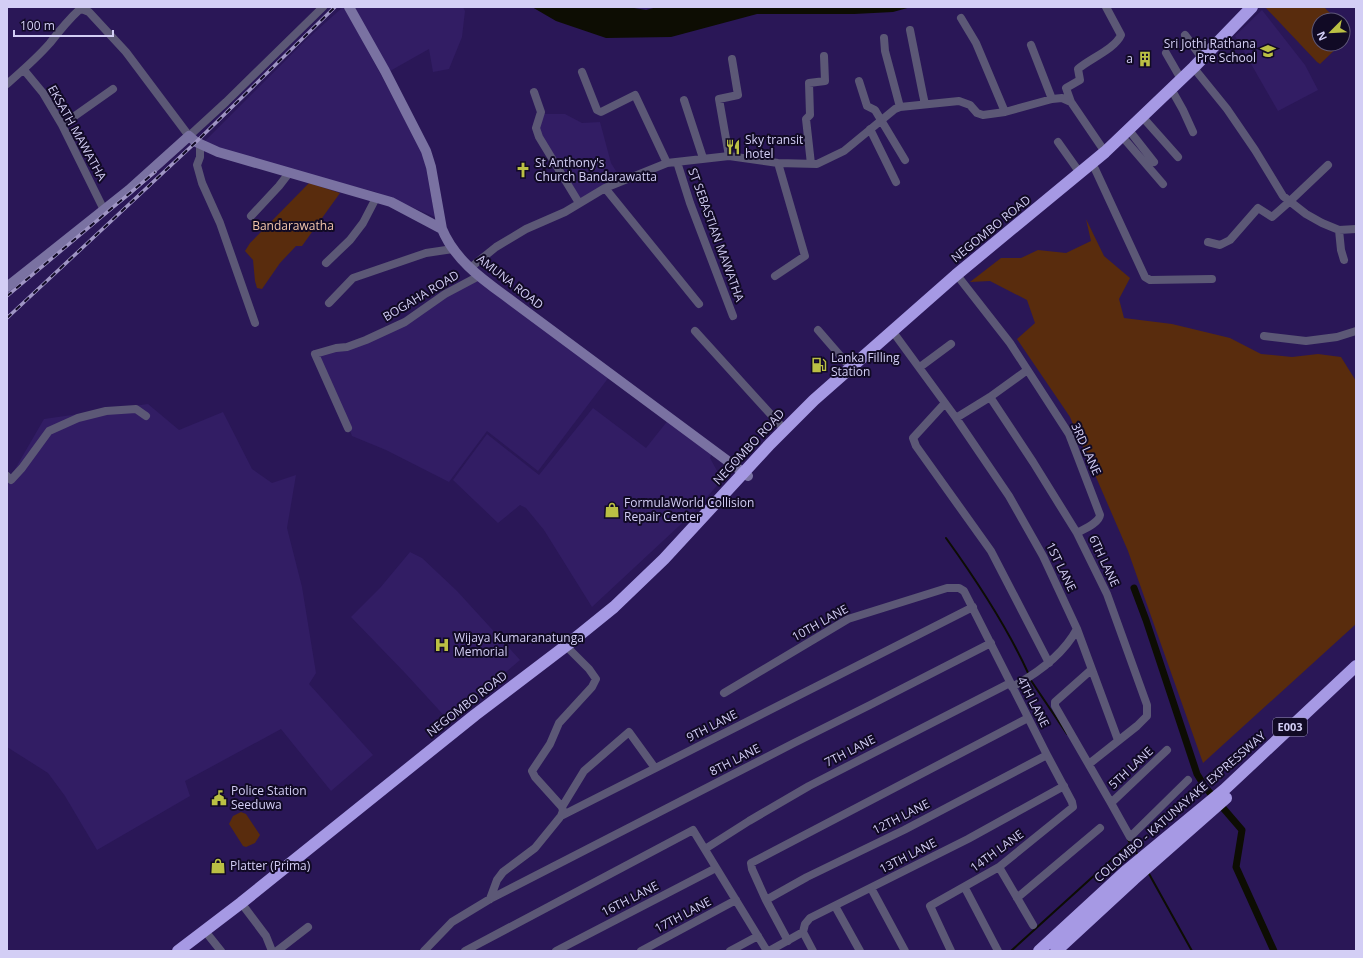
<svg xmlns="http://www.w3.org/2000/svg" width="1363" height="958" viewBox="0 0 1363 958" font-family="'Open Sans',sans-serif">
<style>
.built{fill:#321d64}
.green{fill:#592c0d}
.water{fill:#0d0d03}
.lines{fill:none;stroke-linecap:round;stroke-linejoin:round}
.stream{stroke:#0d0d03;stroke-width:2}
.canal{stroke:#0d0d03;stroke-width:7}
.street{stroke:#5c5876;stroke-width:8}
.secondary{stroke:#7a72a2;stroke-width:10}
.highway{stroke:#a699e4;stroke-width:12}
.rail-casing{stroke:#9f95c4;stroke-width:3.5}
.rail{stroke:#110a25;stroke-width:2;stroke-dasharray:6;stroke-linecap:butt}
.labels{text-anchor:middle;stroke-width:4;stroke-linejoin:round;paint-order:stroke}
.shield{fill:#110a25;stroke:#9993b7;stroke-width:1}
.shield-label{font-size:11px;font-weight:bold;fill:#d3cef5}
.poi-label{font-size:12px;fill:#d3cef5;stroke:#110a25;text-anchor:start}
.street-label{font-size:12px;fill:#d3cef5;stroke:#110a25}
.park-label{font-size:12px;fill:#f3c6ac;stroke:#110a25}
</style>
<rect width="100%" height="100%" fill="#2a1757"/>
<path class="built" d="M343,7H344L423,152L435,217L376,192L240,158L205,141L307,39Z
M354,7H463L465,11L462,37L449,69L433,72L429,49L390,71Z
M1262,10L1305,65L1318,90L1278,111L1235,36Z
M542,114H565L582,123L600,122L611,163L621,179L580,199L539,132Z
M473,274L609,377L538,471L487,431L449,482L386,450L352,436L319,355L400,328Z
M148,404L179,430L223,412L252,469L272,483L296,475L287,528L302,587L316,673L309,684L373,755L331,791L281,729L185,781L190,796L97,850L65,796L48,773L7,747V483L44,419Z
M593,408L646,448L669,419L712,453L710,458L722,480L693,513L592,607L544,530L526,508L520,505L498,523L453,480L487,434L539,475Z
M410,552L422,558L457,591L520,660L449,721L406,674L351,617L380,588Z"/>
<path class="green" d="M1265,7H1324L1337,20H1319V44H1341L1320,64L1317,62Z
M309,183L340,193L302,246H296L280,263L262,289L257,288L255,281L253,260L245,251L250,243Z
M1086,219L1104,256L1130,278L1119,299L1124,318L1172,324L1230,338L1261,354L1292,357L1318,354L1341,357L1356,381V624L1203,763L1128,551L1070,417L1017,339L1035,323L1027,300L990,281L970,282L1001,258H1021L1038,250L1066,253L1091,241Z
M241,812L246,814L260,835L255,843L246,847L243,846L229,824L233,816Z"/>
<path class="water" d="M532,7H628L646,10L657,7H911L893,12L854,14H757L671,37L606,38L556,21Z"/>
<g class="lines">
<path class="stream" d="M946,538C977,581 1007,626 1029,675
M1030,679L1067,734
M1128,840L1138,855
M1148,872L1192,951
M1011,951L1130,843"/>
<path class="canal" d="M1134,588L1146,620L1197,774L1205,787L1242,830L1236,867L1274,951"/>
<path class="street" d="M961,18L976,43L1005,112
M910,30L923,95L925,104
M1185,35L1202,58
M884,38L885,51L900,107
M1031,45L1052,99
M1166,53L1181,79
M24,70L43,93L62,125L104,210
M582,72L597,110L601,112L635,95L667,163
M1197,72L1227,109L1255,150L1283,196L1306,214L1322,223L1339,230L1356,229
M859,81L867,106L875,110L905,160
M7,84C22,71 37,58 50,43C60,30 67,21 79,10L82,9L89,12L126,52L189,136L226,102L323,7
M534,92L541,112L536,128L539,137L579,203
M1174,94L1183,110L1193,132
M684,100L703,158
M1071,102L1066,88L1080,80L1078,69C1089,59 1115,49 1121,35L1106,7
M1146,121L1178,157
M62,125L113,89
M870,129L896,182
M1132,134L1154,162
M1126,141L1163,184
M1058,142L1080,173
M200,144V157L197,165L202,183L220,223L255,323
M729,156L719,99L738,95L732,59
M677,162L690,203L733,316
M811,164L806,119L810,115L809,83L825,81L824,56
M1095,169L1145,277L1150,280L1212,279
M605,188L699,304
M251,216L279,186L289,173
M1339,230L1341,250L1344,260
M1208,242L1220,245L1230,240L1258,208L1272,217L1289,202L1328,165
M326,263L350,240L363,223L376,198
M470,268L496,247L526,229L565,212L605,188L667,163L729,156L778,163L817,164L844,151L895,109L900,107L959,101L970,105L977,113L983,115L1005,112L1052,99L1062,98L1071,102L1105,152
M775,276L805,256L778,163
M960,279L1010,343L1069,434L1100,515C1099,523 1084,529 1077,533
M329,303L353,278L426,253L453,249
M818,330L850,367
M695,331L784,429
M896,336L956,418L1009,496L1043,556L1077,629L1118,740
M1264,336L1306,341L1337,337L1356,331
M920,367L951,344
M990,397L1033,462L1077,533L1107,594L1147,705V716L1137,726L1089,764
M945,403L913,438L916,446L991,551L1049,663
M956,418L990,397L1026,371
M348,428L315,354L336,348L347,347L366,340L405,322L445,294L479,276
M7,476L11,480L22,468L49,431L78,418L106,411L136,409L146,416
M1091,670L1055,702V706L1111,803
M1012,687C1038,673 1063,655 1077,629
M724,693L848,619L947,588H959L964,591L1047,755L1072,802L1073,807L999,867L930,906L951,951
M1167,750L1111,803L1130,837L1188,780
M562,807L584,771L629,732L655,768
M561,816L563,811L562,807L535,777L532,771L550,744L559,723L592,687L596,679L589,669L570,650
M705,849L749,821L809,786L1010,683
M999,867L1033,925
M871,888L905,951
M965,888L998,951
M1017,898L1100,828
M490,899L497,880L503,872L535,848L561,816L973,607
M766,900L807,877L904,830L1047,755
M835,906L860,951
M245,908L266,936L272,951
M803,932L813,951
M209,936L221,951
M788,941L766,900L752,869L751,863L1028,718
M277,951L308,927
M424,951L452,922L490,899L794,743L870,705L991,643
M465,951L693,830L767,951
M556,951L716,868
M641,951L736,900
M730,951L758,936
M769,951L803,932L805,924L810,918L968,839L1064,786"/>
<path class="secondary" d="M349,7L385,71L426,151L431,167L442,229C454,258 479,277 504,295L748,476
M7,287L129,190L189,136L196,142L218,152L391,202L442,229"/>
<path class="highway" d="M178,951L241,903L475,715L567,645L614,607L664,559L770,444L814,400L956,275L1105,152L1194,67L1252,7
M1039,951L1127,870L1225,789L1356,666
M1056,951L1134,879L1226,798"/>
<g class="rail-casing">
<path id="rail" d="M7,296L155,172
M7,318L196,142L335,7"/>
</g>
<use href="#rail" class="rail"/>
</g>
<defs>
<g id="school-bare" transform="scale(1.2)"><path d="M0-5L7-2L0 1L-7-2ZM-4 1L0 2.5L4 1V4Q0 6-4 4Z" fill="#bbc044" stroke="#110a25" stroke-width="2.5" paint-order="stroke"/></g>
<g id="building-bare" transform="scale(1.2)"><path d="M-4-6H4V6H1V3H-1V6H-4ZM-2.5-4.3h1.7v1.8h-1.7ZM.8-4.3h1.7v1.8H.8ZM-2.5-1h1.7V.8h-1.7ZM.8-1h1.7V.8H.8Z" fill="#bbc044" stroke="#110a25" stroke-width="2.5" paint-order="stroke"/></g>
<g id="restaurant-bare" transform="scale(1.2)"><path d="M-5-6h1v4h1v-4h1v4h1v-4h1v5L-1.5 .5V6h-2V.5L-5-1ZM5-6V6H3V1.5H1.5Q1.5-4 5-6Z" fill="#bbc044" stroke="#110a25" stroke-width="2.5" paint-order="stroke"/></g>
<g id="church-bare" transform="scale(1.2)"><path d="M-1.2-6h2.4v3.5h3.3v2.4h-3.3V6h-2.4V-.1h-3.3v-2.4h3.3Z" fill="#bbc044" stroke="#110a25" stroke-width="2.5" paint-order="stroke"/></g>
<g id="fuel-bare" transform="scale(1.2)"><path d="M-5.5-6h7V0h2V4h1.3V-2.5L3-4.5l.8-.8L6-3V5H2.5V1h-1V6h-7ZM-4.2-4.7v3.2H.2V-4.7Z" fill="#bbc044" stroke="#110a25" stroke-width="2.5" paint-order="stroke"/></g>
<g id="shop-bare" transform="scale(1.2)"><path d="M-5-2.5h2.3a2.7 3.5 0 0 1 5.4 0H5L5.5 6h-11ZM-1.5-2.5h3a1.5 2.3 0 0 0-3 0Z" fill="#bbc044" stroke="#110a25" stroke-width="2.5" paint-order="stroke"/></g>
<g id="hospital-bare" transform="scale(1.2)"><path d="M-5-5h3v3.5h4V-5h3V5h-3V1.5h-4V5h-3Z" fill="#bbc044" stroke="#110a25" stroke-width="2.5" paint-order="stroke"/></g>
<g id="civic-bare" transform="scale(1.2)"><path d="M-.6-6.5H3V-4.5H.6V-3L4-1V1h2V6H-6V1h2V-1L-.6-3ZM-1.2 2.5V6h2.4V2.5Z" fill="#bbc044" stroke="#110a25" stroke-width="2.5" paint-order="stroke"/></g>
</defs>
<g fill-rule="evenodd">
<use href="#school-bare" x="1268" y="51"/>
<use href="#building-bare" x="1145" y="59"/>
<use href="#restaurant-bare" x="733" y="147"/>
<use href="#church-bare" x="523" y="170"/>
<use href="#fuel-bare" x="819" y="365"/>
<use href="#shop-bare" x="612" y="510"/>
<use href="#hospital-bare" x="442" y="645"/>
<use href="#civic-bare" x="219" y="798"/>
<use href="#shop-bare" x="218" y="866"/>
</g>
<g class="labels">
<rect class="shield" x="1273" y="718" width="34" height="18" rx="3"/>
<g class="shield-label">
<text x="1290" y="731">E003</text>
</g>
<g class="poi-label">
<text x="1256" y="48" text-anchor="end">Sri Jothi Rathana<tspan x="1256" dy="14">Pre School</tspan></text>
<text x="1133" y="63" text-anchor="end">a</text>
<text x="745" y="144">Sky transit<tspan x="745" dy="14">hotel</tspan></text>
<text x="535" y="167">St Anthony's<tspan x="535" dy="14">Church Bandarawatta</tspan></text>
<text x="831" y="362">Lanka Filling<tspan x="831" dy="14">Station</tspan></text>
<text x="624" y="507">FormulaWorld Collision<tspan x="624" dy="14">Repair Center</tspan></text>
<text x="454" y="642">Wijaya Kumaranatunga<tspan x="454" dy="14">Memorial</tspan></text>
<text x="231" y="795">Police Station<tspan x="231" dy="14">Seeduwa</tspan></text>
<text x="230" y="870">Platter (Prima)</text>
</g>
<g class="street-label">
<text transform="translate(77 133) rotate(61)" y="4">EKSATH MAWATHA</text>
<text transform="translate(991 229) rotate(-39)" y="4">NEGOMBO ROAD</text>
<text transform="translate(716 235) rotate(70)" y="4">ST SEBASTIAN MAWATHA</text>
<text transform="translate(510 282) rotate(38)" y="4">AMUNA ROAD</text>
<text transform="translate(421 296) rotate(-31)" y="4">BOGAHA ROAD</text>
<text transform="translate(749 447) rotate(-47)" y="4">NEGOMBO ROAD</text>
<text transform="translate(1086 449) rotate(66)" y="4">3RD LANE</text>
<text transform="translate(1104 561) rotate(65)" y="4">6TH LANE</text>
<text transform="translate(1061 567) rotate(64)" y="4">1ST LANE</text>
<text transform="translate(820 623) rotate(-29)" y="4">10TH LANE</text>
<text transform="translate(1033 702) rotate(63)" y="4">4TH LANE</text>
<text transform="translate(467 704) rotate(-38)" y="4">NEGOMBO ROAD</text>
<text transform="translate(712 726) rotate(-27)" y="4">9TH LANE</text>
<text transform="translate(850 751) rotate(-27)" y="4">7TH LANE</text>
<text transform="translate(735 760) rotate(-27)" y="4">8TH LANE</text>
<text transform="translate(1131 768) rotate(-43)" y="4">5TH LANE</text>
<text transform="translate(1180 807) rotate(-41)" y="4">COLOMBO - KATUNAYAKE EXPRESSWAY</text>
<text transform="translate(901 817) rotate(-27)" y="4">12TH LANE</text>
<text transform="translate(997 851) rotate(-36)" y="4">14TH LANE</text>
<text transform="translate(908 856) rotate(-27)" y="4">13TH LANE</text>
<text transform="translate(630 899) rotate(-27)" y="4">16TH LANE</text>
<text transform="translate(683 915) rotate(-28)" y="4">17TH LANE</text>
</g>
<g class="park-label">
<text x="293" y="230">Bandarawatha</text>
</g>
</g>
<rect width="1363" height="958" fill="none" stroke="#d3cef5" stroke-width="16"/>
<g transform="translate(1331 32) rotate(246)"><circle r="19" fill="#110a25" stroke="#5f5878"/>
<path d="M0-3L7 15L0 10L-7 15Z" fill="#bbc044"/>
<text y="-6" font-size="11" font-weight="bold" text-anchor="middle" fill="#d3cef5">N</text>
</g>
<path d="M14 30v6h99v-6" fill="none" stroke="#d3cef5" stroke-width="2"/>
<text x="20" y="30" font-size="12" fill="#d3cef5" stroke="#110a25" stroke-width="3" paint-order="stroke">100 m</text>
</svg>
